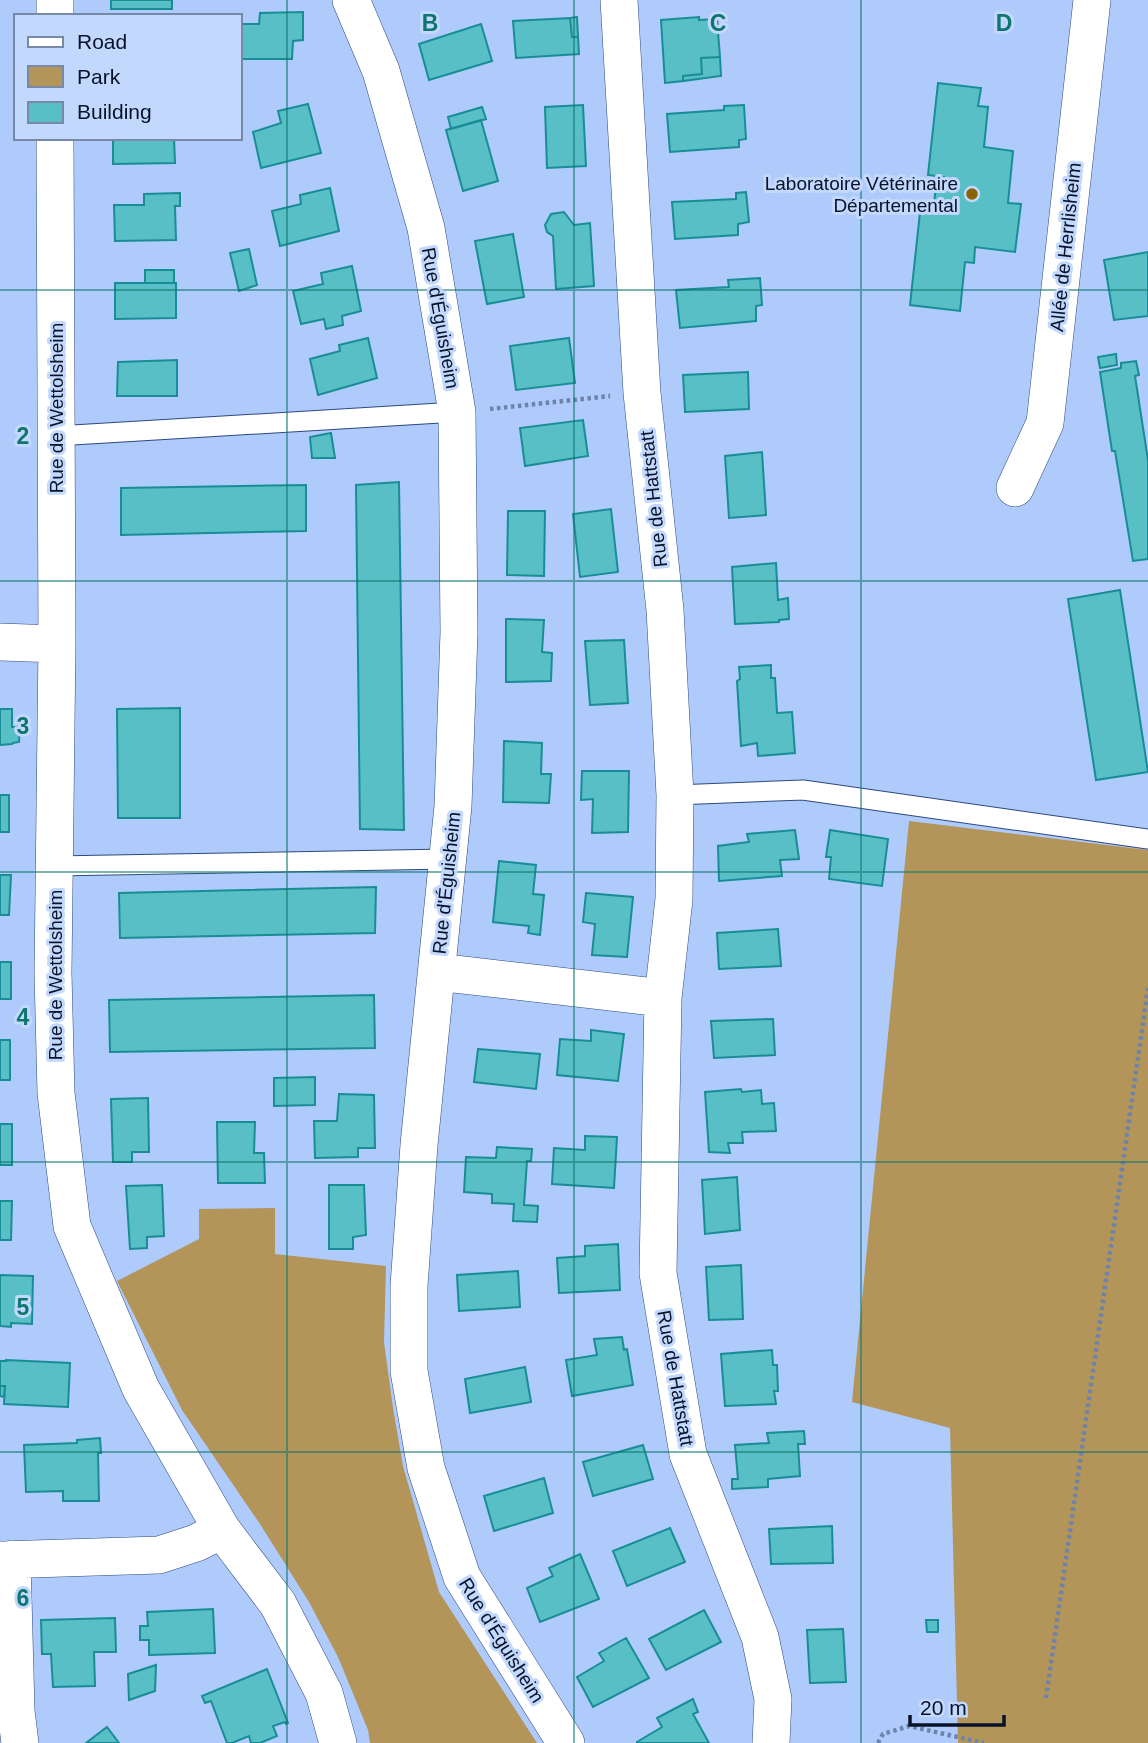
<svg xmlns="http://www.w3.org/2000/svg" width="1148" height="1743" viewBox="0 0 1148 1743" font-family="Arial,sans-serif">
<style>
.green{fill:#b49559}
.building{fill:#59bfc6;stroke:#198d95;stroke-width:2}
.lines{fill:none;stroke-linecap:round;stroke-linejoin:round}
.lane-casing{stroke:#2d497d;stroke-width:21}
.street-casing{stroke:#2d497d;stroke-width:38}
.path{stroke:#6e83aa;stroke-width:4.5;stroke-dasharray:3.5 3.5;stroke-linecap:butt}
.lane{stroke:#fff;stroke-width:19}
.street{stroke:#fff;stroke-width:37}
.grid{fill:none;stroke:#0f766e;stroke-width:2;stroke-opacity:0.55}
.poi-dot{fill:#896301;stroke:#c3d8fd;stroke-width:2.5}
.labels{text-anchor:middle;stroke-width:6;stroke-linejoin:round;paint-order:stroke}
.poi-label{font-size:19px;fill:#081329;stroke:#c3d8fd;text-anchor:end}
.street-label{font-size:19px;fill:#081329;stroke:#c3d8fd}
.grid-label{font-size:23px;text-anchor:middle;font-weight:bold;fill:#0f766e;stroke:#c3d8fd;stroke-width:6;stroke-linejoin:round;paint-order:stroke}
</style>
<rect width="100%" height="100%" fill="#afcbfc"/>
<path class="green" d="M909,821L1148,850V1743H958L950,1428L852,1402Z
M275,1208V1254L386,1266L384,1342L393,1408L403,1466L439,1592L537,1743H370L368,1730L338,1657L309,1602L260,1524L182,1410L117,1281L199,1239V1209Z"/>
<path class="building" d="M111,0H172V9H111Z
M303,12V40L293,41L292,59H240V24H259L260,13Z
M577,17L578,36L572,37L570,18Z
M699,17V20L717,19L720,57L701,58L702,74L683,76V81L665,83L661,20Z
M570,18L572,37L578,36L579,54L516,58L513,21Z
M481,24L492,61L429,80L419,44Z
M720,57L721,76L683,81V76L702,74L701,58Z
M938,83L981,88L978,106L988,107L984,147L1013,151L1008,203L1021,204L1015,252L975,247L974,263L965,262L960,311L910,305L921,203L934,204L936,185L943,186L944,177L928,175Z
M308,104L321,153L261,168L253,132L281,123L278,111Z
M583,105L586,166L547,168L545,107Z
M744,105L746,139L739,140V147L670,152L667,114L724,110V106Z
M482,107L486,119L451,129L448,117Z
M481,120L498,181L463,191L446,130Z
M113,138H174L175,163L113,164Z
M330,188L339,231L280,246L272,211L301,204L300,195Z
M746,192L749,222L738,224V235L675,239L672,202L736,199V193Z
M180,193V206H175L176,240L115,241L114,205H144V194Z
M564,212L574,225L590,223L594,286L556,289L553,236L547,232L545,225L551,214Z
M513,234L524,297L487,304L475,241Z
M249,249L257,285L239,291L230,253Z
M1148,252V316L1114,320L1104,260Z
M352,266L361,311L342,316L343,325L326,329L324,319L301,324L293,291L323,284L321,273Z
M145,270H174V283H145Z
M760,278L762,305L756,306V321L680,328L676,290L729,287L728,280Z
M115,283H176V318L115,319Z
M368,338L377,378L318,395L310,359L340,351L339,345Z
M569,338L575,383L516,390L510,346Z
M1116,354L1117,365L1100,368L1098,357Z
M177,360V396H117L118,362Z
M1136,361L1139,375L1135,376L1148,460V559L1133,561L1115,451H1112L1100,372L1121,368V363Z
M748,372L749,409L685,412L683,375Z
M583,420L588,456L525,466L520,428Z
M331,433L335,458H312L310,437Z
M762,452L766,515L729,518L725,456Z
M399,482L404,830L360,829L356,485Z
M306,485V531L121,535V488Z
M611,509L618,572L580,577L573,514Z
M508,511H545L544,576L507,575Z
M776,563L778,600L788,598L789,619L779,620V622L735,624L732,567Z
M1120,590L1148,772L1096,780L1068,599Z
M506,619L544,620L542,652L552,653L551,681L506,682Z
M624,640L628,703L590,705L585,641Z
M771,665V678H775L777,713L792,712L795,753L758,756L757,743L741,746L737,681L740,679L739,667Z
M180,708V818H118L117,709Z
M0,709H12V727H20L19,742L13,743L12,744L0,745Z
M504,741L542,743L541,774H551L549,803L503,802Z
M582,771H629L628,832L592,833L593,799L581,800Z
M0,795H9V832H0Z
M795,830L799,859L780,860L782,876L719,881L718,846L749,842L747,834Z
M830,830L888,839L882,886L829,879L831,857H826Z
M499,861L536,865L533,894L544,895L540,935L528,933L529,926L493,922Z
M0,875H11L9,915H0Z
M376,887L375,933L120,938L119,893Z
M586,893L633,897L627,957L592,955L595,924L583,922Z
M778,929L781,966L719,969L717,933Z
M0,962H11V999H0Z
M374,995L375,1048L110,1052L109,1000Z
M773,1019L775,1055L714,1058L711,1021Z
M591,1030L624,1034L618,1081L557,1075L560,1039L591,1041Z
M0,1040H10V1080H0Z
M478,1049L540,1054L536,1089L474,1082Z
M315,1077V1105L274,1106V1078Z
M741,1089L742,1092L761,1090L762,1104L774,1103L776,1131L742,1132L743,1143H728L730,1153L709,1152L705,1092Z
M339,1094L374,1095L375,1148H358V1157L315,1158L314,1121H337Z
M148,1098L149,1152H132V1162H113L111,1099Z
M217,1122H255L254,1153H264L265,1183H218Z
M0,1124H12V1165H0Z
M585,1136L617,1137L614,1188L552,1184L554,1148L585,1150Z
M497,1147L532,1149L531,1161H527L524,1205L538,1206L537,1222L513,1221L514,1204L492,1203V1194L464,1192L466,1157L496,1158Z
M737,1177L740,1230L705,1234L702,1180Z
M162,1185L164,1236L147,1237V1248L130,1249L126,1186Z
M329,1185H364L366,1235L353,1237V1249H329Z
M0,1201H12L11,1240H0Z
M618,1244L620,1290L559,1293L557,1258L585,1256V1246Z
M741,1265L743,1319L709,1320L706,1267Z
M518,1271L520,1307L459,1311L457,1275Z
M0,1275L33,1276L32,1324L11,1323V1327L0,1326Z
M622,1337L624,1350L627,1349L633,1385L572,1396L566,1360L597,1355L594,1339Z
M772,1350L773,1365H777L778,1391H774L776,1404L725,1406L721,1354Z
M6,1360L70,1363L68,1407L4,1404L5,1386H0V1361H6Z
M525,1367L531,1402L470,1413L465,1379Z
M0,1386H5L4,1397L0,1396Z
M804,1431L805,1444H798L800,1476L768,1479V1487L732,1489V1479H738L735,1445L769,1443L767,1433Z
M100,1438L101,1453H98L99,1501H63V1491L26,1492L24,1445L77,1443V1440Z
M643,1445L653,1479L593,1496L583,1462Z
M544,1478L553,1513L494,1531L484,1496Z
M832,1526L833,1563L771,1564L769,1529Z
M670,1528L685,1562L627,1586L613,1551Z
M580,1554L599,1599L540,1622L527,1588L553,1576L549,1568Z
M213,1609L215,1653L149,1655V1640H140V1626H148L147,1612Z
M704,1610L721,1642L666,1670L649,1639Z
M115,1618L116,1652H94L95,1686L53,1687L51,1654H42L41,1620Z
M926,1620H938V1632H927Z
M843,1629L846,1682L810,1683L807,1630Z
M626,1638L649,1678L593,1707L577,1677L604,1661L599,1653Z
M156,1665L155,1691L129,1700L128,1674Z
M267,1669L288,1723L286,1724L285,1722L273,1726L277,1736L260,1743H251L249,1736L232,1743H227L211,1701L205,1703L202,1696Z
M693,1699L698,1712L693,1714L709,1743H637V1742L662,1727L657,1718Z
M107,1727L119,1743H86Z"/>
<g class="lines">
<g class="lane-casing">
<path id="lane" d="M56,436L457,412
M675,795L803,790L1148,839
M54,866L448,859"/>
</g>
<g class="street-casing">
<path id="street" d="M55,0V16
M351,0L381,71L426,228L457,412L459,632L453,806L419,1145L409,1286V1371L426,1468L462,1577L566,1743
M619,0L642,393L665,610L675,795L674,899L663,998L658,1273L688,1454L760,1637L773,1699L771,1743
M55,138L57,644L53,973L56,1093L72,1226L141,1389L222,1530L278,1604L324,1693L338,1743
M1015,488L1045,423L1092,0
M0,642L57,644
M437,972L663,998
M12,1559L16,1711L20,1743
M0,1560L159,1555L196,1543L222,1530"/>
</g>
<path class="path" d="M490,409L610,396
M1046,1698L1148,988
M878,1743L883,1734L909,1726L984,1743"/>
<use href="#lane" class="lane"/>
<use href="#street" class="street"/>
</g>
<path class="grid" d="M287,0V1743M574,0V1743M861,0V1743M0,290H1148M0,581H1148M0,872H1148M0,1162H1148M0,1452H1148"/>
<circle class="poi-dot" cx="972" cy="194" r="7"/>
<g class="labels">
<g class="poi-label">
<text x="958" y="190">Laboratoire Vétérinaire<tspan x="958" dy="22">Départemental</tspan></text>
</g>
<g class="street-label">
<text transform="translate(1065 247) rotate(-84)" y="7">Allée de Herrlisheim</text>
<text transform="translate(441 318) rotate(80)" y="7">Rue d'Éguisheim</text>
<text transform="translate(56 408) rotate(-90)" y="7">Rue de Wettolsheim</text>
<text transform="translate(653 499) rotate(-96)" y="7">Rue de Hattstatt</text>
<text transform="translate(446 883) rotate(-84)" y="7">Rue d'Éguisheim</text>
<text transform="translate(55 975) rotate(-90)" y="7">Rue de Wettolsheim</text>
<text transform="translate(676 1378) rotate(80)" y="7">Rue de Hattstatt</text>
<text transform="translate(502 1640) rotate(58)" y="7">Rue d'Éguisheim</text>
</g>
</g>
<g class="grid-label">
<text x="430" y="31">B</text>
<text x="718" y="31">C</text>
<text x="1004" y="31">D</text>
<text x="23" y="444">2</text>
<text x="23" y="734">3</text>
<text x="23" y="1025">4</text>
<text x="23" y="1315">5</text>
<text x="23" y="1606">6</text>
</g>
<rect x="14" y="14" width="228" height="126" fill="#c3d8fd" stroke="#7889a8" stroke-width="2"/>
<rect x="28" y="37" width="35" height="10" fill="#ffffff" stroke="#7889a8" stroke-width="2"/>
<text x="77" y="49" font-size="21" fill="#081329">Road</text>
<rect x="28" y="66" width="35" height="21" fill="#b49559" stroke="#7889a8" stroke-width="2"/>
<text x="77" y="84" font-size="21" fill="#081329">Park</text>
<rect x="28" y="102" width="35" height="21" fill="#59bfc6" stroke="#7889a8" stroke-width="2"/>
<text x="77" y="119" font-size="21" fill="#081329">Building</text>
<path d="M910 1715v10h94v-10" fill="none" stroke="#081329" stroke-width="3.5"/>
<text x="920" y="1715" font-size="21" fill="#081329" stroke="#c3d8fd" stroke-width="5" paint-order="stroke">20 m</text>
</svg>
